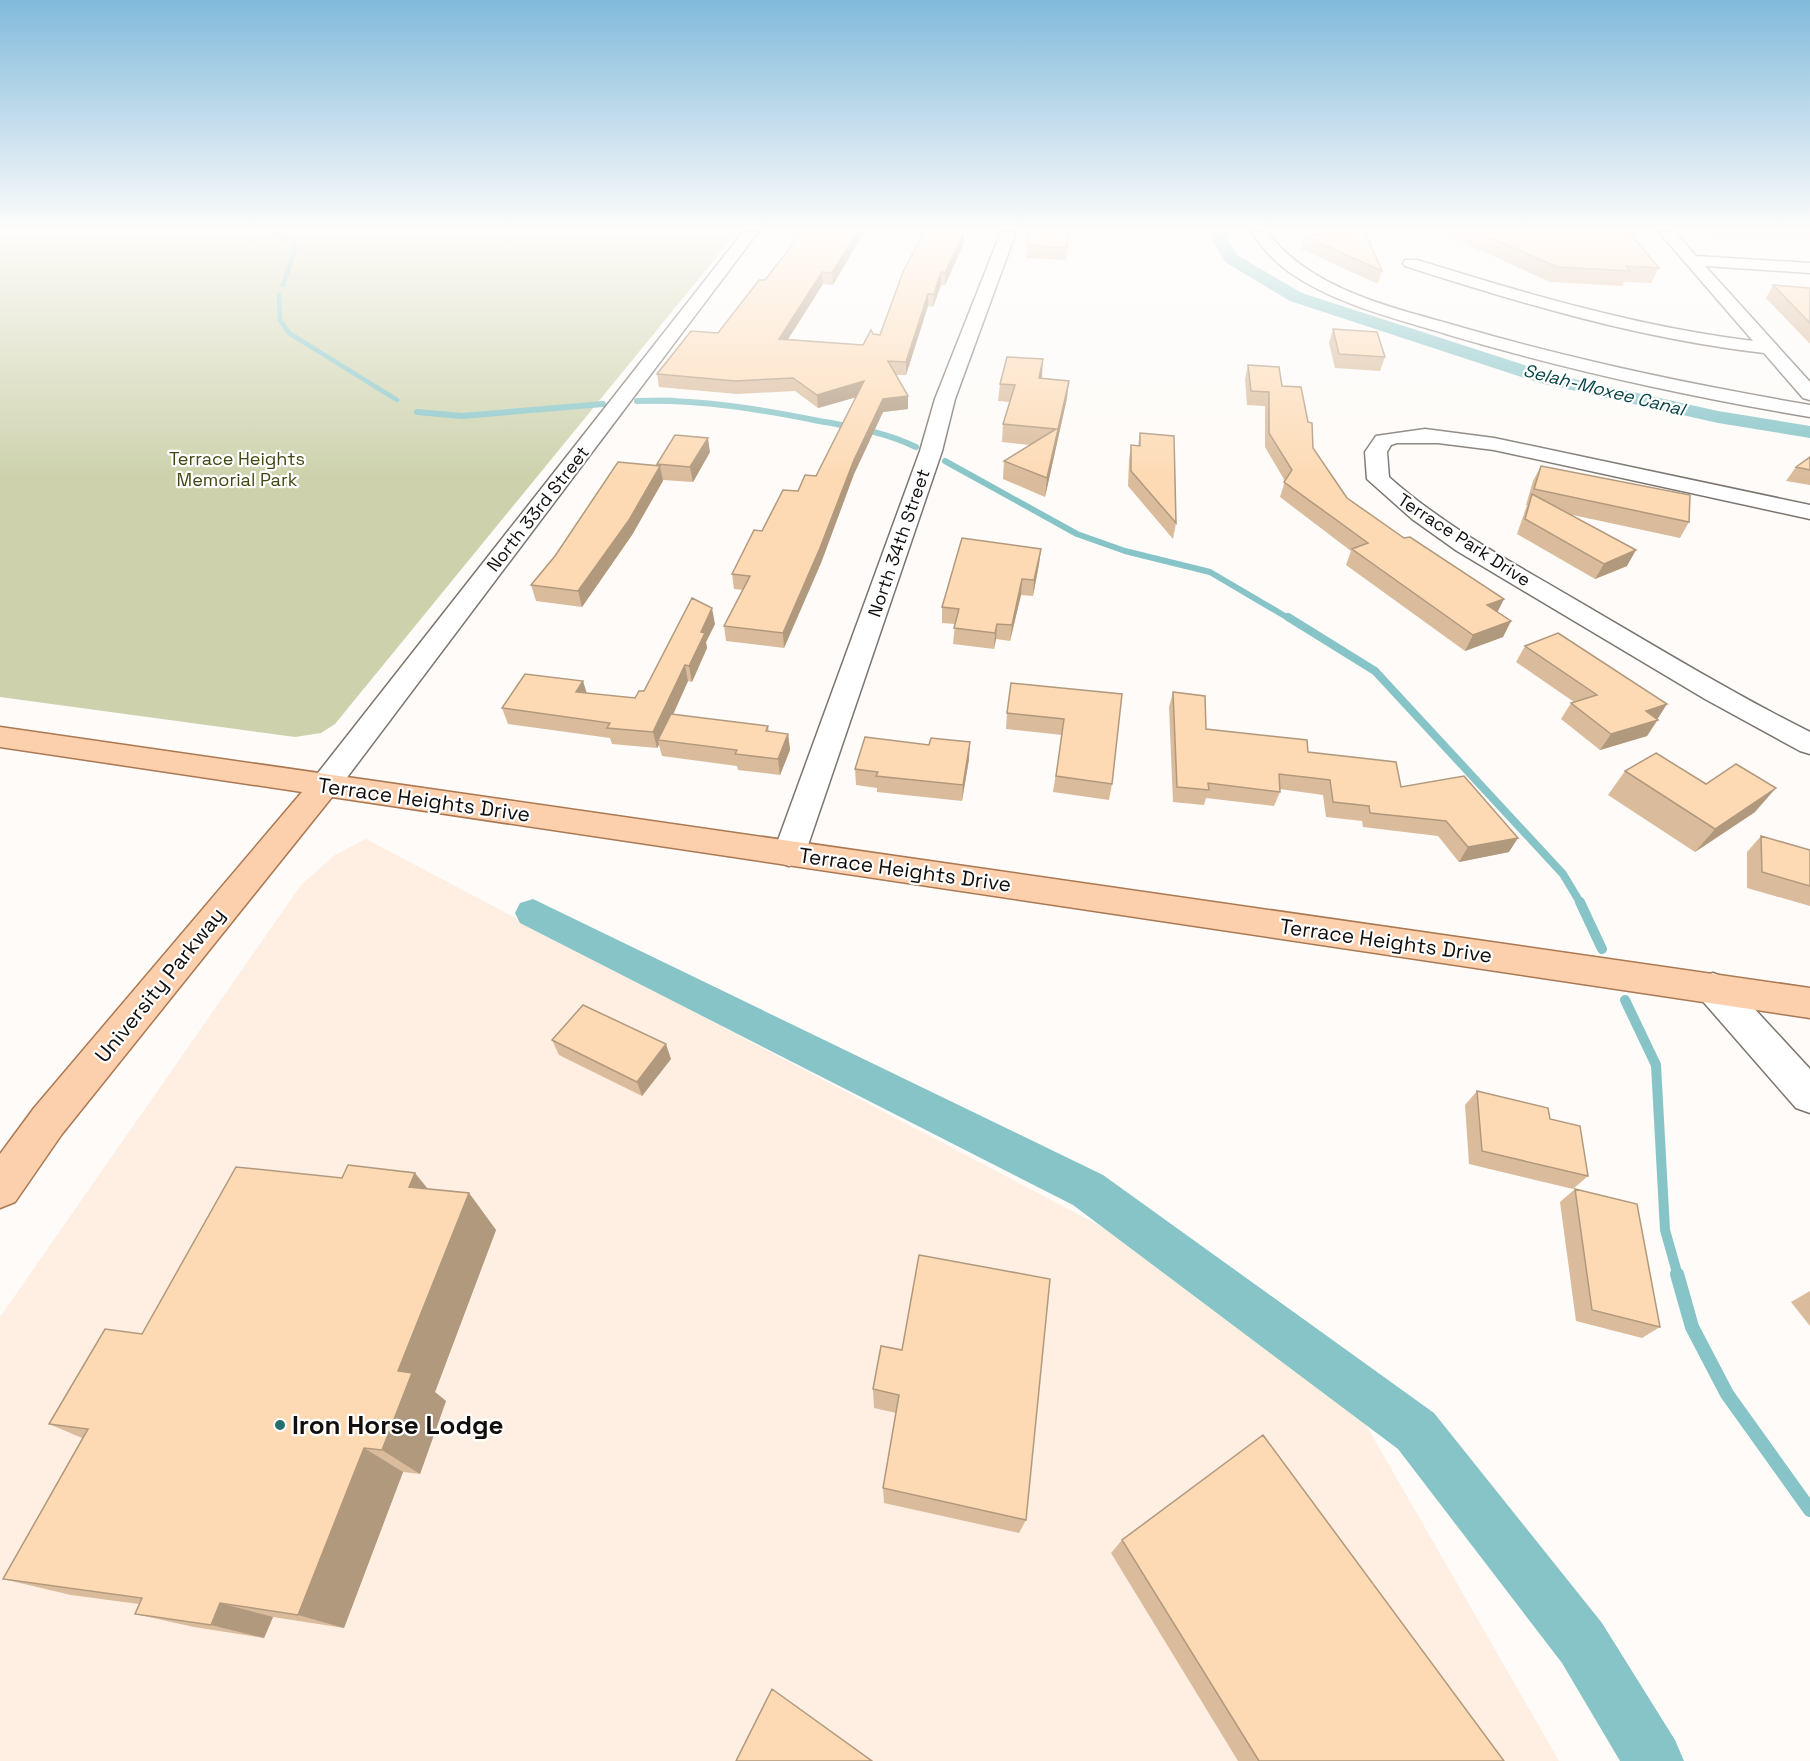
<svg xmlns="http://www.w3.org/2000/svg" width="1810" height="1761" viewBox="0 0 1810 1761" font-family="'Space Grotesk',sans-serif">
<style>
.education{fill:#feefe2}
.green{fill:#cdd2ac}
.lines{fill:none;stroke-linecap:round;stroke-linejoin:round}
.stream-far4{stroke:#86c4c7;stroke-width:4.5}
.stream-far3{stroke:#86c4c7;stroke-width:6}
.stream-far2{stroke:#86c4c7;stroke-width:8}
.stream-far1{stroke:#86c4c7;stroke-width:10}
.stream{stroke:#86c4c7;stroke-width:14}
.canal{fill:#86c4c7;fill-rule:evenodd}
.minor-casing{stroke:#7b756e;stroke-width:3}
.major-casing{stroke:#aa7852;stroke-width:3}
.minor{fill:#fff;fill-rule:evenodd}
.major{fill:#fdd0ad;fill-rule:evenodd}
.wall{fill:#dabb9b}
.shaded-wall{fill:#b1997e}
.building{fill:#fddab4;stroke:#b1997e;stroke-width:1.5}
.poi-dot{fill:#25706d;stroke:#fff;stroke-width:2}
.labels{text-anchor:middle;stroke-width:4.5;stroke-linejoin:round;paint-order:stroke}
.far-water-label{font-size:18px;font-style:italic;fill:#0a4547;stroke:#fff}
.far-park-label{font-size:18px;fill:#424711;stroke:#fff}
.far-street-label{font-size:18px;fill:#110e0c;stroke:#fff}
.street-label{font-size:21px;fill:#110e0c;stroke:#fff}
.near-poi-label{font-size:26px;font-weight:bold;fill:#110e0c;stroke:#fff;text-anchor:start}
</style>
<rect width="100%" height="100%" fill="#fefbf8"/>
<path class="education" d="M366,839L1163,1259L1362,1418L1559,1761H0V1317L301,885L335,855Z"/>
<path class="green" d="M0,232H737L335,724L321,733L295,737L0,697Z"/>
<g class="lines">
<path class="stream-far4" d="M272,232L291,240L296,246L283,285
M279,295L280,320L289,333L397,400
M655,400H674"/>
<path class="stream-far3" d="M637,401C699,399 759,409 819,421C853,427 885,432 916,447
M417,412L462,416L603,404
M945,461L1077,534L1125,551L1210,572L1290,619"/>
<path class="stream-far2" d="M1288,617L1375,671L1563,874L1581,904"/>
<path class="stream-far1" d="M1580,902L1602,949
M1625,1000L1656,1065L1665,1230L1678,1276"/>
<path class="stream" d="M1677,1274L1692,1327L1727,1394L1810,1510"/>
<path class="canal" d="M1208,232H1224L1237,255L1302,293L1552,374L1718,411L1810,426V438L1718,423L1540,383L1290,301L1225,262Z
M533,899L1103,1175L1434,1413L1602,1623L1675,1740L1684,1761H1620L1562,1663L1398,1449L1073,1205L520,923L515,913L520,903Z"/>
<g class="minor-casing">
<path id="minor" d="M743,232H758L336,792L325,796L314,792L310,785L314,778Z
M1001,232H1016L955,399L942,451L805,854L800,862L789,866L778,862L773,854L920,451L935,399Z
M1252,232H1267C1313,292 1396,308 1464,328C1578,361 1693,385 1810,405V417C1685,396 1567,370 1446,334C1393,318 1335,304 1289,272C1274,261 1262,248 1252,232Z
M1659,232H1675L1696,256L1810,263V273L1705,266L1810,382V400L1803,398L1764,353C1641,339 1523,304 1405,266L1403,263L1405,260H1417C1527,294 1638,327 1753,341Z
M1425,429L1494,438L1810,505V519L1494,450L1438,443H1397L1391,445L1387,452L1389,477C1444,526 1508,560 1571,597C1650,643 1728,691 1810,732V754L1800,751L1705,699L1457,551L1412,519L1367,479L1365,452L1376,436Z
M1713,973L1726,978L1810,1069V1113L1796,1108L1700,998L1695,988L1700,978Z"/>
</g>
<g class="major-casing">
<path id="major" d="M0,727L1810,988V1018L332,797L62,1134L15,1202L0,1208V1154L34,1108L302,792L0,747Z"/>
</g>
<use href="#minor" class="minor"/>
<use href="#major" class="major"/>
</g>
<path class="wall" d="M802,232H864L833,285L823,284L788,339L863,345L873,334L880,335L964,232V243L945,285H941L933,307L928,306L906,375H896L908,396V409L883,412L854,474L821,563L784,648L726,641L724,626L743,590L734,589L732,574L762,531L798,491L816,476L856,397L818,408L795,391L737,394L659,387L657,374L718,333L765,280Z
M1069,232L1066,260L1026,258L1027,245Z
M1440,232H1629L1659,268L1651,283L1624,282L1623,286L1550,282Z
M1698,232H1810V240L1699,234Z
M1304,236L1382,271L1378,284L1301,249Z
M1773,285L1810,288V344L1766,298Z
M1333,329L1385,357L1380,371L1335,368L1329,343Z
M1248,365L1282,386L1313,448L1347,498L1498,612L1511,621L1503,637L1465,651L1346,565L1351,551L1280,497L1285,481L1265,447V406L1247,405L1245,379Z
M1041,379L1067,398L1045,497L1003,479L1004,461L1030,445L1002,442L1003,424L1010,402L998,401L1000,384Z
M1140,433L1176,523L1173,539L1128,486L1129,460L1131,445L1138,446Z
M710,452L693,482L663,480L632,535L582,607L536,601L531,585L555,556L657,465V464Z
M1810,457V485L1786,481L1796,467Z
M1541,466L1689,522L1680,538L1568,514L1627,566L1595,579L1517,534L1527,505H1526L1533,481Z
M1041,549L1039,564L1033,596L1021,595L1010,641L996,639L994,649L953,644L955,624L942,623V607Z
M715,624L706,642L707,648L692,682L688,681L673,715L768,726L769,732L788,734L790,750L780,775L738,770L737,766L662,756L659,745L657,748L612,744L610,738L508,724L502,708L586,693L635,698L644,691Z
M1525,646L1657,719L1658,720L1647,736L1600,750L1561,719L1571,703L1574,702L1516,662Z
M1173,692L1206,729L1308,752L1401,787L1509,852L1459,862L1438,836L1363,827L1362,821L1326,817L1323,795L1280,789V792L1274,806L1206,798L1204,805L1173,802L1169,707Z
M1122,694L1112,784L1109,800L1053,792L1062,735L1006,729L1007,713Z
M969,759L962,801L877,792V788L856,785L855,769Z
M1625,771L1706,784L1755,812L1695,852L1608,795Z
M1761,836L1810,850V906L1747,888V852Z
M552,1040L671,1059L642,1096L559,1055Z
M1477,1091L1550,1119L1588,1176L1573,1189L1469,1164L1465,1105Z
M428,1189L469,1193L496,1230L435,1392L446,1401L420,1474L403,1472L344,1628L273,1617L264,1638L194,1627L135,1614L139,1604L71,1595L3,1579L82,1438L49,1424L142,1334Z
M1575,1189L1660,1327L1642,1338L1576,1321L1560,1202Z
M1810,1291V1326L1791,1302Z
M902,1350L1026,1520L1019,1533L884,1503L883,1488L896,1413L874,1408L873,1389Z
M1122,1540L1504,1761H1238L1111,1553Z"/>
<path class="shaded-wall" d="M857,232H864L833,285L832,273Z
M964,232V243L945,285V273Z
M822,272L823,284L780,352L779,339Z
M941,272V285L933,307L934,294Z
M928,294V306L906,375V362Z
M1043,359L1042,377L1038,396L1039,378Z
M864,381V395L818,408L817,395Z
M1069,381L1067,398L1045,497L1047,478Z
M908,396V409L883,412L854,474L821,563L784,648L783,633L854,460L883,399Z
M708,438L710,452L693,482L690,467Z
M660,466L663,481L632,535L582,607L578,591Z
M1041,549L1039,564L1033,596L1034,580Z
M1636,550L1627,566L1595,579L1604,564Z
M1022,579L1021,595L1010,641L1012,625Z
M1504,599L1496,615L1487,605Z
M712,608L715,624L706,642L707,648L692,682L689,666L701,632Z
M1511,621L1503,637L1465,651L1473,635Z
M997,624L996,639L994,649L995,633Z
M685,665L688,681L661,741L658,740L659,745L657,748L653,732Z
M583,681L588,697L576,692Z
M1667,704L1647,736L1600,750L1611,734L1646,711Z
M788,734L790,750L780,775L778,759Z
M970,742L969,759L962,801L963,785Z
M1776,788L1755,812L1695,852L1715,829Z
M1518,838L1509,852L1459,862L1468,847Z
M666,1044L671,1059L642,1096L637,1082Z
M415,1173L445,1210L409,1187Z
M469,1193L496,1230L435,1392L446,1401L420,1474L382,1450L398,1371Z
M364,1448L403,1472L344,1628L298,1615Z
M220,1603L273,1617L264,1638L211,1625Z"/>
<path class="building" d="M802,232H857L832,273L822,272L779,339L863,345L871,330L873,334L880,335L903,272L924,232H964L945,273L941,272L934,294H928L906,362L888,361L908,396L883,399L854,460L820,548L783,633L724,626L750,576L732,574L754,530L762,531L783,490L798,491L805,475L816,476L864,381L817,395L793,378L735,381L657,374L691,331L718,333L759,280H765Z
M1030,232H1069L1067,248L1027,245Z
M1361,232H1365L1382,271L1304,236Z
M1478,232H1629L1659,268L1626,266L1630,271L1557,267Z
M1773,285L1810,288V323Z
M1333,329L1377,332L1385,357L1339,354Z
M1007,357L1043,359L1039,378L1069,381L1047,478L1004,461L1056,429L1003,424L1015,385L1000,384Z
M1248,365L1279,367L1282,386L1301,387L1308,422L1312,423L1313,448L1347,498L1404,538L1410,537L1504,599L1487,605L1511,621L1473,635L1352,549L1368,543L1284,482L1292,470L1269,433V392L1251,391Z
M1140,433L1174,436L1176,523L1131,471V445L1140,446Z
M675,435L708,438L690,467L657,464Z
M1810,457V470L1796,467Z
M618,462L660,466L629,520L578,591L531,585L555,556Z
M1541,466L1690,495L1689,522L1534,489Z
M1532,494L1636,550L1604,564L1525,519Z
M962,538L1041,549L1034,580L1022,579L1012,625L997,624L995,633L954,628L959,609L942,607Z
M692,598L712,608L701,632L705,633L689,666L685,665L653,732L607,728L610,723L502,708L525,674L583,681L576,692L635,698L639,691H644Z
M1558,633L1667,704L1646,711L1658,720L1611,734L1571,703L1597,695L1525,646Z
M1011,683L1122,694L1112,784L1056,776L1064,719L1007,713Z
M1173,692L1205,696L1206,729L1307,740L1308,752L1396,762L1401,787L1464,776L1518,838L1468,847L1446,821L1370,813L1369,806L1333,802L1330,780L1279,774L1280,792L1208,783L1209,790L1177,787Z
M671,714L768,726L766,731L788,734L778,759L735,754L737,750L658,740Z
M865,737L929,745L931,738L970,742L963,785L876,776L878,772L855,769Z
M1656,753L1706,784L1736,764L1776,788L1715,829L1625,771Z
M1761,836L1810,850V886L1762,872Z
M583,1005L666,1044L637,1082L552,1040Z
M1477,1091L1548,1108L1550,1119L1580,1126L1588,1176L1482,1151Z
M348,1165L415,1173L409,1187L469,1193L398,1371L412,1373L382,1450L364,1448L298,1615L220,1603L211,1625L135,1614L142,1598L3,1579L88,1429L49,1424L105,1329L142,1334L236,1167L342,1178Z
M1575,1189L1637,1204L1660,1327L1592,1310Z
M919,1255L1050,1279L1026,1520L883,1488L899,1395L873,1389L881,1346L902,1350Z
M1263,1435L1504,1761H1259L1122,1540Z
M772,1689L872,1761H736Z"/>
<linearGradient id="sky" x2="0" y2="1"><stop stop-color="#81badb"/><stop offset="0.48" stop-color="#fffdfc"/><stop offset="1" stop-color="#fffdfc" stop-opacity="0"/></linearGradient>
<rect width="1810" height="479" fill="url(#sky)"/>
<circle class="poi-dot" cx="280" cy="1425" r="6"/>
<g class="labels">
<g class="far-water-label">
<text transform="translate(1604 390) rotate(14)" y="6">Selah-Moxee Canal</text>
</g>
<g class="far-park-label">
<text x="237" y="465">Terrace Heights<tspan x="237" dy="21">Memorial Park</tspan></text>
</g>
<g class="far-street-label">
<text transform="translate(538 509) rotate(-52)" y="6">North 33rd Street</text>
<text transform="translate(1464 540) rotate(33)" y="6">Terrace Park Drive</text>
<text transform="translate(899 543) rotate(-71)" y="6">North 34th Street</text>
</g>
<g class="street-label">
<text transform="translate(424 800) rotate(8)" y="7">Terrace Heights Drive</text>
<text transform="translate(905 870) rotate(8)" y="7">Terrace Heights Drive</text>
<text transform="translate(1386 941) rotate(8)" y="7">Terrace Heights Drive</text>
<text transform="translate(160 985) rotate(-51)" y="7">University Parkway</text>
</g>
<g class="near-poi-label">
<text x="292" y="1434">Iron Horse Lodge</text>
</g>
</g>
</svg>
